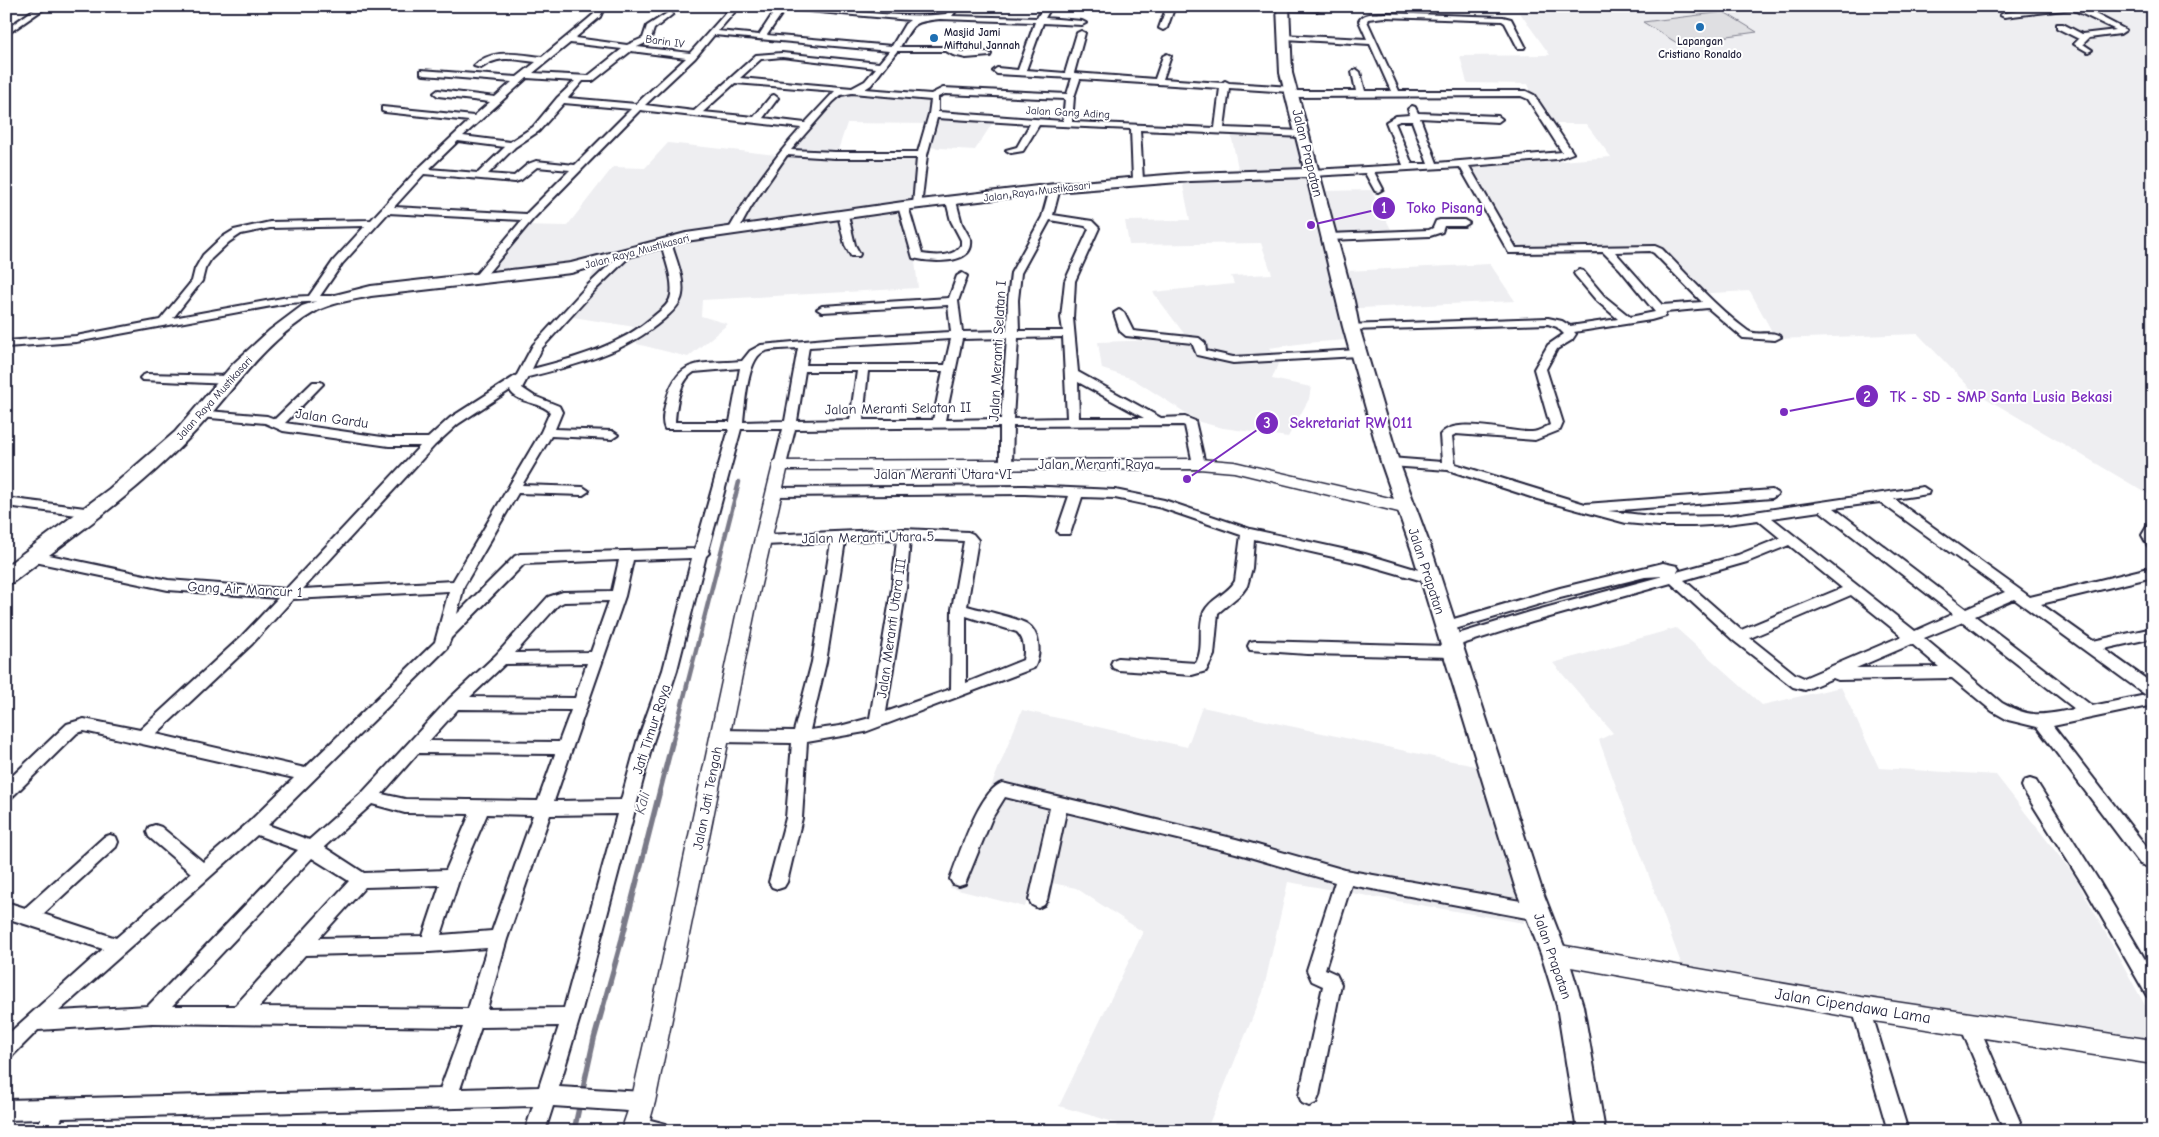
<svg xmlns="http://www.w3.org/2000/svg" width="2159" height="1137" viewBox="0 0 2159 1137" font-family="'Comic Neue',sans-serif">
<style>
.built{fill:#eeeef1}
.green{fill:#dfdfe2;stroke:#80808e}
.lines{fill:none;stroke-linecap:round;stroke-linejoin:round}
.stream-far1{stroke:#7a7a88;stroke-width:4.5}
.stream{stroke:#7a7a88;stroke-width:5.5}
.minor-casing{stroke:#22223b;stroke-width:4}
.tertiary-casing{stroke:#22223b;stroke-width:3}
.secondary-casing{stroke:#22223b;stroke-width:4}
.minor{fill:#fff;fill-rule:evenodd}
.tertiary{fill:#fff;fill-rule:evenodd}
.secondary{fill:#fff;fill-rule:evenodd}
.poi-dot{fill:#1f6fb2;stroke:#fff;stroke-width:2}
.labels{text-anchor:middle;stroke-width:4;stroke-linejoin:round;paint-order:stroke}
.far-poi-label{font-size:11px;font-weight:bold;fill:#22223b;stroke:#fff;text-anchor:start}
.far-street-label{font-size:11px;fill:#22223b;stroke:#fff}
.street-label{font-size:14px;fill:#22223b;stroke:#fff}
.water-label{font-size:15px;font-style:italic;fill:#5c5c6f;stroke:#fff}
.near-street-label{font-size:16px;fill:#22223b;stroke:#fff}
.leader{fill:none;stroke:#7b2cbf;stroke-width:2}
.callout-dot{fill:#7b2cbf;stroke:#fff;stroke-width:2}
.mark-label{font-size:15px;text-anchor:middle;font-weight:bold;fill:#fff}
.callout-label{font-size:15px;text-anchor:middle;font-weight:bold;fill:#7b2cbf;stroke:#fff;stroke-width:4;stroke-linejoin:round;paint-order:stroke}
</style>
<rect width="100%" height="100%" fill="#fff"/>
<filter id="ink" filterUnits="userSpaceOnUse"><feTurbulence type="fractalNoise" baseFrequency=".02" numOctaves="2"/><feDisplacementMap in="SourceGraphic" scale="10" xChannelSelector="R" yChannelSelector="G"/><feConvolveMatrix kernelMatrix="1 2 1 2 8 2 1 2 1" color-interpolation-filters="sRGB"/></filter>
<g filter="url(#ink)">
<path class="built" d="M1515,6H2153V497L1972,390L1918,334L1776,339L1750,291L1693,294L1658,253L1513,256L1461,169L1611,157L1586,124H1544L1528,84L1467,83L1460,56L1550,55Z
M837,90L933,96L932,114L995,119L975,150L923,147L928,124L847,123L836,156L923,158L909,205L918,288L702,300L701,316L728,324L688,357L637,344L635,327L573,317L599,260L482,274L518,225L567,226L613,167L645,168L668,143L785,156Z
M1231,134L1307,136L1324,191L1371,190L1395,237L1333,240L1346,271L1490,264L1515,301L1338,309L1347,340L1305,343L1269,348L1280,359L1272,379L1311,387L1309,399L1288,437L1223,428L1200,422L1133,379L1102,369L1098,342L1188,339L1153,292L1234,284L1231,276L1272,274L1261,243L1129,245L1125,221L1190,220L1181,176L1239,173Z
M1676,628L1762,705L1841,687L1879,768L1996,775L2074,875L2153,1020V1062L1689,985L1599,740L1613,733L1553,663Z
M1202,707L1480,767L1524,923L1288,882L1263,992L1206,1131H1116L1117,1123L1059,1106L1143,932L1076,888L1033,879L1025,907L950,888L1022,710L1187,747Z"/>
<path class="green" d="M1724,12L1757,32L1677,43L1643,22Z"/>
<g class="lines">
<path class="stream-far1" d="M672,744L739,482"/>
<path class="stream" d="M582,1093L594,1039L622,939L672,743
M574,1131L580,1103"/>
<g class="minor-casing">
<path id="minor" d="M39,6H48L6,35V29Z
M597,6H605L600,17L575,38L627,45L643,38L647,26L669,12L673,14L654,29L650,41L637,47L690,53L732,6H740L718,31L759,35L778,6C834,6 890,20 946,14L952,6H960L952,16L1037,18L1044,6H1052L1045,18L1082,21L1086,23L1082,25L1043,23L1026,70L1065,73L1077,33L1081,31L1085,33L1074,73L1155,79L1163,56L1167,54L1171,56L1163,79L1222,83L1225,81L1229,83L1292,87L1295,88V91H1356L1352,72L1356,69L1360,72L1365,91H1391L1370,44L1284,39H1281V35L1367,39L1359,21C1364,12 1375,14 1384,13L1503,17L1511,19L1525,46L1524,48H1518L1505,23L1502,21L1384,17L1368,19L1367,21L1399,91H1526L1534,95L1573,153L1557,159L1469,166L1516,248L1655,246L1662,249C1689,276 1716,308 1748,331C1757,337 1773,329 1781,337L1775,340L1743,338L1708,308L1666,312L1665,316L1651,320L1574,332L1576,334L1572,340L1557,349L1546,369L1563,423L1560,430L1535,440L1456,434L1452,436L1455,464L1585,504L1772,490L1778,494L1772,498L1608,511L1659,517L1727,516L1923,487L1929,491L1928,494L1894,499L2030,597L2153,567V577L2041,604L2093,641L2153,628V638L2104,649L2153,684V705L2053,726L2152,854V864L2146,866L2140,864L2037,727L2008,720L1992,711L1952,678L1838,680L1833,678L1805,690L1793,687L1734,641L1671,583L1532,622L1453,647L1459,648L1461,652L1459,656L1454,657L1307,654L1250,650L1248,646L1250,642L1255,641L1447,646L1443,642L1445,638L1530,612L1663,576L1645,577L1560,598L1445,632L1440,631L1438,627L1440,623L1560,588L1663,563L1677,566L1679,569L1677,572L1738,555L1780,538L1758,520L1727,524L1693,526H1659L1626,523L1537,499L1448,470L1390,466L1384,462L1390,458L1442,462L1440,435C1455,415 1509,433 1532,432C1538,432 1545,427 1550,425L1534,369L1548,345L1564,334L1557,327L1548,324L1351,330L1347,329L1345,327L1347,325L1548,318L1562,321L1570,326L1618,319L1596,300L1575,275L1574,273L1579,270L1583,271L1604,296L1630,317L1655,312L1620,269L1603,252L1509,253L1460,167L1374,172L1383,189L1378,192L1375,191L1365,173L1312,176L1307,173L1312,170L1403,165L1386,122L1396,116L1410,115L1408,109L1412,106L1415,107L1418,113L1498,116L1502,119L1498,122L1420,118L1437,163L1562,152L1528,99L1521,96L1293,97L1290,96V92L1229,88L1224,128L1303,131L1308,134L1303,137L1140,130L1143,180L1138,183L1133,180L1131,129L1039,125L1023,151L1011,153L1006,150L1017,147L1030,124L937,118L927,155L921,207L918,208L913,205L917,158H835L787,155L751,207L739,229L734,232L729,229C749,193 773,159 801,128L640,110L533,219L482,280L478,281L473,278L522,220L388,213L342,264L320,296H345L346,298L345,300L288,303L76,342L6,347V341L76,336L160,320L192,281L195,269L203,255L221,238L234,230L270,222L371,220L418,169L469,121L385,112L382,111V107L474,116L490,102L438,96L434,93L438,90L495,97L512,82L424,75L421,74V70L517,77L536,62C514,60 500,54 481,68L474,66C492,47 519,55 542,57L587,20L594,14ZM785,9L910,20L905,24L892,46L767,35ZM940,19L1035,22L1018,70L997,68L993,71L997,74L1072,78L1067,94L943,88L931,94L865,89L871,85L897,51H946L953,55L966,58L990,56L991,54L987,52H961L948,47H900C914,23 912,22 940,19ZM714,35L889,51L879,63L782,53L756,55L694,111L645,105L695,58ZM570,43L622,49L588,76L533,73ZM631,51L686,58L636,104L568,98L583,81H593ZM782,57L876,68L865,81L852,88L740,78L761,59ZM527,78L575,81L557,98L533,127L510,142L463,136ZM1080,79L1220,88L1215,128L1072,122L1074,97ZM735,83L835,91L805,123L763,118L778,98L774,95L771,96L754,117L703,112ZM852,93L931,100L929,114L918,152H835L791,150L833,102L841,95ZM945,94L1065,99L1063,121L939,112H938V97ZM564,103L631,109L575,165L536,161L528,164L514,176L488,174L515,147L539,131ZM1400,121H1412L1428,164H1412L1395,123ZM458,141L505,147L478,173L429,169ZM537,167L570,170L526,214L394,207L424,174L515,182L521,180ZM365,226L334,260L309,296L288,297L173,318L202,281L205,269L211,259L229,242L241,234L270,228ZM1650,251L1654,253L1702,302L1662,305L1615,252ZM1880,502L2005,592L1966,609L1834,508ZM1820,511L1953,614L1915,631L1772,518ZM1789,545L1842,588L1741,630L1684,580L1747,562ZM1851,595L1902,636L1804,678L1795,674L1750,638ZM2014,599L2146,695L2092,706L1975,616ZM1963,622L2075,709C2044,715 2031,719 2002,703L1924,638ZM1912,644L1939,667L1856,668Z
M1167,6H1175L1167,28L1163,30L1159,28Z
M1224,6C1241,6 1310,3 1320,9L1316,11L1228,8Z
M2054,6H2080L2126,30L2120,34L2089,38L2083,44L2092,50L2088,52L2074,44L2079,39L2057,28V24H2063L2082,34L2116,30L2072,9L2004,17L2000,15L2004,13Z
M1055,185L1060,188L1053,215L1092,221L1099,228L1075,281L1073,318L1078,372L1161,418L1185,417L1195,421L1205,464L1199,468L1193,464L1185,426L1183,425L1013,426L1012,465L1006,469L1000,465V427L795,429L786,465L780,469L774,465L783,429H741L708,551L709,553L706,556L677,670L653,742L580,1017L559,1087L643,1092L650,1095L653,1102L650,1109L643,1112L553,1106L545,1131H525L533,1106L62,1118L56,1131H35L41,1119L6,1120V1100L440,1089L463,1027L152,1023L38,1030L13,1055L6,1058V1036L103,949L6,918V902L25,908L104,837L110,835L116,837L118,842L116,847L43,914L116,938L191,873L149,837L147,832L149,827L155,825L161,827L203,862L249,822L294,778L84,731L77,733L12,797L6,799V782L67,724L84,719L140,730L242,636L278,598L168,590L35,562L30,560L28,557L30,554L35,552L168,580L286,589L420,446H389L283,431L265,423L200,417L194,413L196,410L267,416L275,419L313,382H321L323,384L321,386L285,423L389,438H428L450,418L517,375L533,345L587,286L624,251L628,250L633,253L595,290L542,348L532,369C576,358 620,346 654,316C661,310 670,304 671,295C674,279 664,258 661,242L666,239L671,242C675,258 685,278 682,295C681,304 671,313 664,319C625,353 577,365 528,377L522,388L534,396L559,406L562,412L555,429L612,431L618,435L612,439L551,436L522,485L583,487L589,491L583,495L518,493L464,586L457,614L515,556L520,554L695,549L729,429H665C661,421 664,410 666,402C678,355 702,365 742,361L750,351L761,345L837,338L951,332L948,305L822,312L817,309L822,306L949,298L957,276L962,273L967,276L958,301L962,332L1007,331L1008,300L1011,273L1042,217L1050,188ZM1050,220L1085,226L1089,229L1065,281L1061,318L1063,331H1019L1018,300L1021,273ZM1063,337L1067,418L1013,419L1018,338ZM1007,338L1001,419L945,420L962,339ZM951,339L945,365H806L809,347ZM798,348L785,421L743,422C745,405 747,360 763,352C772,348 788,349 798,348ZM740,368L730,422H675C676,407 679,381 694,372ZM805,371H857L850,420L797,421ZM868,371H943L933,420H863ZM1078,382L1144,418H1079ZM510,390C517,404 540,401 550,412L541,432L453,581L303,589L435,445L458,424ZM692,558L663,670L637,742L621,800L554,801L625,596L633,560ZM619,560L612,591L563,592L548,597L496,655L449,699L363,792L309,840L268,825L447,648L451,638L524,564ZM449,591L435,642L305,768L156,734L252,644L293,599ZM609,601L591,652L515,653L558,605L564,602ZM587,663L575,698L470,697L505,664ZM458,709L571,710L559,742L429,741ZM418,753L555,754L538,801L405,799L382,794ZM372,804L405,813L470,814L446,870L364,873L324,847ZM487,814L533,815L492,931L441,935L460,877ZM617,814L564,1008L487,1009L507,939L550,815ZM257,835L298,850L148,1006L59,1011ZM312,858L349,881L235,1006H172ZM440,885L423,936L319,938L365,887ZM487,948L468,1009L259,1007L305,955L429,952ZM559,1026L539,1087L460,1089L481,1027Z
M951,198L956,201L962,224L971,240C974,266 929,262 913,258L898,206L903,203L908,206L922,254C934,256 954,258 961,245V240L951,221L946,201Z
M843,212L848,215L855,245L860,254L859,256H851L845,245L838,215Z
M1440,220H1464L1469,223L1464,226H1444L1442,232L1430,236L1329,240L1324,237L1329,234L1429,230L1433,228L1436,221Z
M1119,310L1124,313L1133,331L1199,338L1205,343L1206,351L1233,357L1358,350L1364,353L1358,356L1233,363L1197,355L1192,343L1126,336L1120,331L1114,313Z
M146,374L229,376L235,380L229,384L142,380L140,378L142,376Z
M1025,486L1115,490L1164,500L1250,529L1365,554L1435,575L1437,578L1435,581L1430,583L1364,564L1254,539L1252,568L1247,586L1242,593L1218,613L1214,655L1206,671L1192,675L1118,670L1113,668L1111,664L1113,660L1118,658L1196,663C1205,647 1197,628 1204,612C1211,598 1228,594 1235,581L1241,535L1162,508L1115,498L1082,497L1071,531L1069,534H1059L1057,531L1069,496L1025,494L775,496L769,492L775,488Z
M6,498L93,509L100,513L93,517L6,506Z
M2153,524V548L2148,546L2142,535L2148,525Z
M904,529L968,532L973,534L978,540L967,606C981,610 1017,618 1027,624C1041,633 1041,656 1034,668L865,732L807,742L802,818L787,882L784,887L778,889L772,887L769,882L786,818L792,743L719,742L713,740L711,736L713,732L719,730L794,731L812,662L831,542L764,545L759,543L757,540L759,537L764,535ZM897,539L892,588L870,718L840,726L810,730L826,662L845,541ZM910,539L964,541L952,609L951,689L886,712L906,588ZM966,616L1017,632C1025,640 1025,650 1023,660L966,683Z
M2030,779L2036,781L2097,878L2153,973V998L2147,996L2085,888L2024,791L2022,786L2024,781Z
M1002,783L1236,839L1345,870L1537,904L1543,907L1546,912L1543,917L1537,920L1351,885L1325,969L1336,974L1341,984L1319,1096L1316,1103L1309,1106L1302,1103L1299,1096L1323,986L1312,981L1307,970L1335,882L1236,853L1066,812L1047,900L1044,905L1038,908L1032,905L1029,900L1050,808L1005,797L992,818L965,884L959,886L953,884L950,879C959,856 979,791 1002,783Z
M1861,999L1868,1002L1870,1008L1908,1131H1888L1852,1008L1854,1002Z
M1968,1014L1975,1017L2024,1131H2004L1959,1023L1961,1017Z
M635,1116L666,1124L669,1131H627L625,1126L628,1119Z"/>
</g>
<g class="tertiary-casing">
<path id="tertiary" d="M1199,459L1234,462L1407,502L1413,504L1415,508L1413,512L1407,514L1234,472L1199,469L787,470L755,611L655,1102L647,1131H621L631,1102L657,985L737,611L774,461Z
M1554,944L1861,997L2153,1040V1064L1861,1019L1554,964L1546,961L1543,954L1546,947Z"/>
</g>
<g class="secondary-casing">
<path id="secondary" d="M1277,6H1289L1292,73L1354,301L1359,327L1399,462L1432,551L1542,890L1567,954L1583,1006L1605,1131H1577L1557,1006L1541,954L1516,890L1412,551L1381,462L1343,327L1307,177L1191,181L1055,192L903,210L686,241L571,273L371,296C353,300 329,303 313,313C260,344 229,398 187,440C137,492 71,538 13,582L6,584V566L109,489L175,432L233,364L270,330L302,306L335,295L371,286L571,263L686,233L903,202L1055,184L1191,173L1304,169L1280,73Z"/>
</g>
<use href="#minor" class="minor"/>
<use href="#tertiary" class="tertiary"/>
<use href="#secondary" class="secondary"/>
</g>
</g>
<g class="poi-dot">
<circle cx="1700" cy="27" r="5"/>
<circle cx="934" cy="38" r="5"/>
</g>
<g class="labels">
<g class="far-poi-label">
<text x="944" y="36">Masjid Jami<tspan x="944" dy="13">Miftahul Jannah</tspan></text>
<text x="1700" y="45" text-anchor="middle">Lapangan<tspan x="1700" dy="13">Cristiano Ronaldo</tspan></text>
</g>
<g class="far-street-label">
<text transform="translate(665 41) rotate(8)" y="4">Barin IV</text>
<text transform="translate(1068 112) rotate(3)" y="4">Jalan Gang Ading</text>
<text transform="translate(1037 191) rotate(-7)" y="4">Jalan Raya Mustikasari</text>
<text transform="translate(637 251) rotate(-15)" y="4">Jalan Raya Mustikasari</text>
<text transform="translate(214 398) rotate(-48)" y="4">Jalan Raya Mustikasari</text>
</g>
<g class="street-label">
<text transform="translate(1308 153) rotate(76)" y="5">Jalan Prapatan</text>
<text transform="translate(997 351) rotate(-87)" y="5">Jalan Meranti Selatan I</text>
<text transform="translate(898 408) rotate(-1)" y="5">Jalan Meranti Selatan II</text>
<text transform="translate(332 418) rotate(8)" y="5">Jalan Gardu</text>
<text x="1096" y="469">Jalan Meranti Raya</text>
<text x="943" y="479">Jalan Meranti Utara VI</text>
<text transform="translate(868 537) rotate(-1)" y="5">Jalan Meranti Utara 5</text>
<text transform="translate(1427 571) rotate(72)" y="5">Jalan Prapatan</text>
<text transform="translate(245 589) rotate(3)" y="5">Gang Air Mancur 1</text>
<text transform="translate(891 628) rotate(-82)" y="5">Jalan Meranti Utara III</text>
<text transform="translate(651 729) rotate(-72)" y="5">Jati Timur Raya</text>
<text transform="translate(707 798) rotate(-79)" y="5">Jalan Jati Tengah</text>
<text transform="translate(1553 956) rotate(71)" y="5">Jalan Prapatan</text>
</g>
<g class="water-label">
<text transform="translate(642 803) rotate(-75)" y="5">Kali</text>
</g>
<g class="near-street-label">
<text transform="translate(1853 1005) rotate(9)" y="6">Jalan Cipendawa Lama</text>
</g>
</g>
<path class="leader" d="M1311 225L1384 208M1784 412L1867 396M1187 479L1267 423"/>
<g class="callout-dot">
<circle cx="1311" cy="225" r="5"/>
<circle cx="1784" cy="412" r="5"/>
<circle cx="1187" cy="479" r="5"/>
<circle cx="1384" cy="208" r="12"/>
<circle cx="1867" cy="396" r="12"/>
<circle cx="1267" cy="423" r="12"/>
</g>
<g class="mark-label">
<text x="1384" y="213">1</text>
<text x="1867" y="402">2</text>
<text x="1267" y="428">3</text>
</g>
<g class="callout-label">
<text x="1445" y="213">Toko Pisang</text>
<text x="2001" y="402">TK - SD - SMP Santa Lusia Bekasi</text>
<text x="1351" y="428">Sekretariat RW 011</text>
</g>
<rect width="2159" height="1137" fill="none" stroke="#fff" stroke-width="25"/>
<rect x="12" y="12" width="2134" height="1112" fill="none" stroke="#22223b" stroke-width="2" filter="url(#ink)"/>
</svg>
